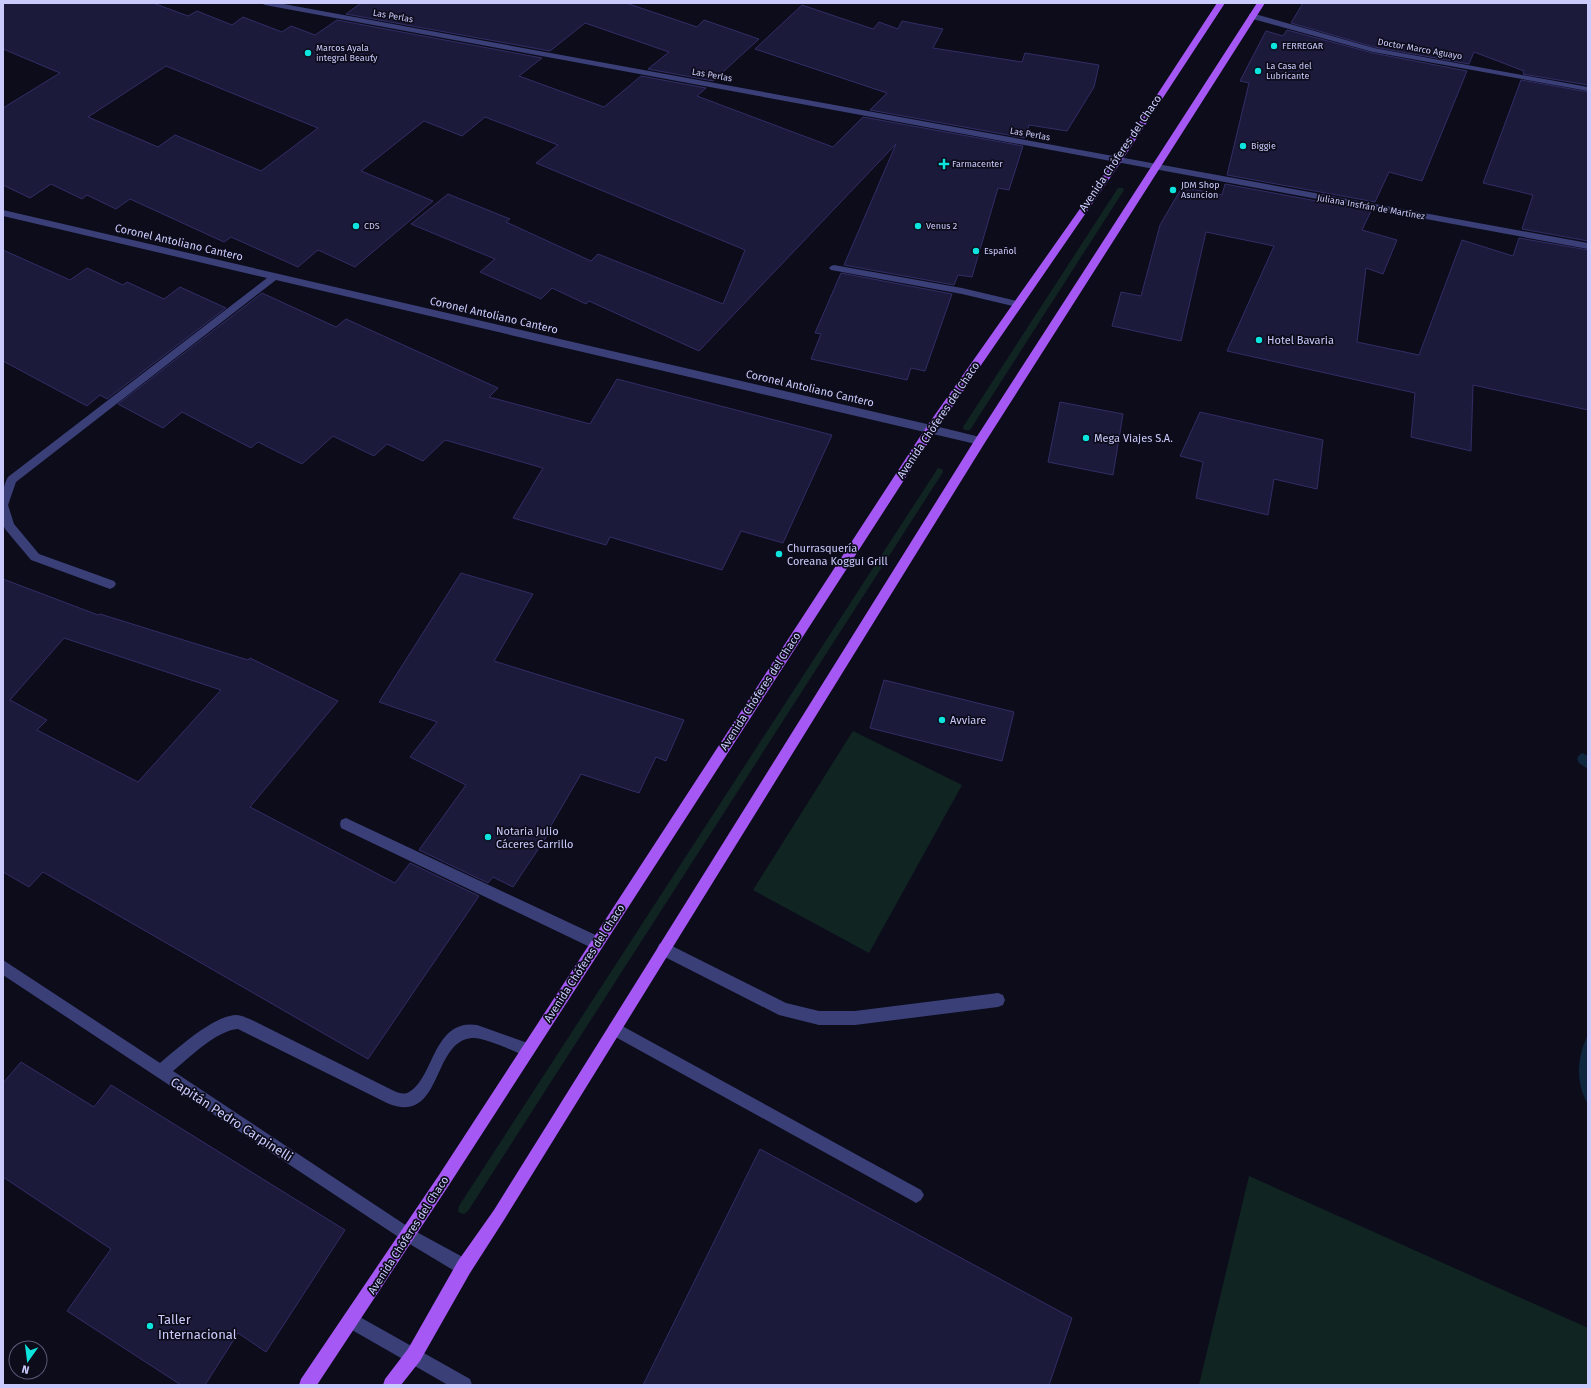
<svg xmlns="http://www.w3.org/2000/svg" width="1591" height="1388" viewBox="0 0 1591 1388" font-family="'Fira Sans',sans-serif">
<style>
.green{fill:#102522}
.water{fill:#0e263e}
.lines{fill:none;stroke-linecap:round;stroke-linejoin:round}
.stream{fill:#0e263e;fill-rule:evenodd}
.building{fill:#1c1a3b;stroke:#312d66;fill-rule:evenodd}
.minor{fill:#3a3f78;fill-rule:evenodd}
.major{fill:#a658f5;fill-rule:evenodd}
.poi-dot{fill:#0ee4de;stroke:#0d0c1b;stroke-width:1.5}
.labels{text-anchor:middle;stroke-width:3.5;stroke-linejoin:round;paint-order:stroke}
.far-street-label{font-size:9px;fill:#cacbfc;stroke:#0d0c1b}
.far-poi-label{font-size:9px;fill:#cacbfc;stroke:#0d0c1b;text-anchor:start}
.street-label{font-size:11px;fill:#cacbfc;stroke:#0d0c1b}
.poi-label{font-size:11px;fill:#cacbfc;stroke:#0d0c1b;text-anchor:start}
.near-street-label{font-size:13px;fill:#cacbfc;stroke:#0d0c1b}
.near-poi-label{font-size:13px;fill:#cacbfc;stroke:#0d0c1b;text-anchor:start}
</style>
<rect width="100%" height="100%" fill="#0d0c1b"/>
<path class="green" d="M1118,188H1123L1124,190L970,430H964L963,427Z
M938,468L942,469L943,472L468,1211L464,1214L460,1213L458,1211L459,1206Z
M853,731L962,785L869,953L753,890Z
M1249,1176L1588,1328V1385H1199Z"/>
<path class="water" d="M1588,1035V1104C1575,1083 1577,1056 1588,1035Z"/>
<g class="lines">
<path class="stream" d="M1583,753L1588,756V769L1579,763L1577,759L1579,755Z"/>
</g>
<path class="building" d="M3,3H153L188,16L197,11L232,25L243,17L282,32L291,26L315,35L337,20L542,58L519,76L604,107L641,76L706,88L697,96L833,147L863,117L1023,146L1009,190L998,188L972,277L958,275L954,285L844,265L896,144L699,351L589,301L586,304L552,288L541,299L480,272L495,259L411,224L448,194L510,219L506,222L591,261L598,254L723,304L745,250L536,163L558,145L485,117L462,136L424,121L361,171L433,201L355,267L318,250L298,267L231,237L224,242L130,199L116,209L87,195L82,199L51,184L30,198L3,185V108L60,73L3,49ZM166,66L244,98L318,128L261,171L175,135L158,147L88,117Z
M361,3H626L697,27L704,20L759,39L713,81L648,69L669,52L585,23L550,51L346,14Z
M1303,3H1588V85L1523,74L1524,71L1474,52L1469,64L1374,47L1291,23Z
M802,5L873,29L879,22L898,29L902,21L943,29L933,48L1022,62L1025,53L1099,65L1094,87L1067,131L1029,125L1025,138L870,110L887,93L755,49Z
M1287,30L1373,53L1467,71L1422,181L1389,172L1375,202L1227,175L1249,83L1240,81L1266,31L1283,36Z
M1521,80L1588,92V241L1522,229L1533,195L1483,183Z
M1225,184L1371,211L1362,230L1397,240L1383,274L1366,268L1357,342L1419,355L1462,240L1513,256L1519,238L1588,250V410L1473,385L1471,451L1411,437L1415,393L1227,351L1274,246L1206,232L1181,341L1112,326L1121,292L1141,296L1160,225L1182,187L1222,195Z
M3,250L70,280L87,268L123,285L127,282L164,299L180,287L226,308L107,399L100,395L87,406L3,361Z
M841,273L952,294L925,371L911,368L907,380L811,359L821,334L815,333Z
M262,293L336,327L346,319L498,388L489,397L590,424L617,379L832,435L783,543L741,531L722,570L610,537L606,545L513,518L543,468L445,440L423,461L387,444L374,456L333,436L302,464L258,442L251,448L182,412L163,428L118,404Z
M1060,402L1123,414L1113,475L1048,462Z
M1200,412L1323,440L1317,489L1274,479L1268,515L1196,498L1203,462L1180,456Z
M461,573L533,594L494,661L684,720L666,761L656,757L639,793L581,774L549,829L551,830L513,887L493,877L488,883L419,850L466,785L410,757L437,722L379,702Z
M3,579L98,615L100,614L248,660L250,658L338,701L250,807L395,883L410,863L479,896L368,1059L43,872L29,887L3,872ZM64,638L221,690L138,782L37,730L47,720L10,700Z
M884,680L1014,712L1002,761L870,728Z
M21,1062L94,1107L111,1085L345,1230L266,1352L238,1333L205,1385H181L67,1311L111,1249L3,1177V1083Z
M760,1149L1072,1318L1049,1385H643Z"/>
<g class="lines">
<path class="minor" d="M261,3H278L1588,243V249L265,5Z
M1249,14H1255L1374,48L1588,87V91L1373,52L1249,18Z
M3,210L931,425L980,437L984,438L985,441L984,444L980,445L276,280L16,482L8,505L14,524L39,554L114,581L116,584L114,587L110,589L31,560L5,529L3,524C3,508 0,491 8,477L267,278L3,216Z
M834,265L962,288L1017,301L1022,304L1017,307L962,294L831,270L829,268L831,266Z
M346,818L602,938L604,943L602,948L597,950L592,948L341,828L340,824L341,820Z
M664,942L786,1003L819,1011H855L998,993L1003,995L1005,1000L1003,1005L998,1007L855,1025H819L779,1015L659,954L657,949L659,944Z
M3,960L160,1063C178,1048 213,1016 236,1015C242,1015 249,1019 254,1021L394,1091C399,1093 404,1095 409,1092C434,1079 433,1018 477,1025L533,1045L535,1050L533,1055L528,1057C515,1052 485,1037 472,1038C431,1041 443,1127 387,1103L238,1029C217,1030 189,1058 173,1071L413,1230L470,1261L472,1267L470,1273L464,1275L458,1273L403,1240L3,975Z
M615,1022L921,1190L924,1195L921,1200L916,1203L911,1200L610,1034L608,1029L610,1024Z
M351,1312L470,1379L472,1385H448L345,1326L343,1320L345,1314Z"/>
<path class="major" d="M1217,3H1225L1121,162L935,432L449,1185L317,1385H299L301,1379L439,1175L927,426L1115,159Z
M1257,3H1265L984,444L504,1220L470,1273L420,1361L401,1385H383L385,1379L408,1349L458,1261L494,1210L976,438Z"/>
</g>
<g class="poi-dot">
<circle cx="1274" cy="46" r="4"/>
<circle cx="308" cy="53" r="4"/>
<circle cx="1258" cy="71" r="4"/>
<circle cx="1243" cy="146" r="4"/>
<path d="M942 158h4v4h4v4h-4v4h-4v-4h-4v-4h4z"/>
<circle cx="1173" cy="190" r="4"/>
<circle cx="356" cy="226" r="4"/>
<circle cx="918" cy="226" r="4"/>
<circle cx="976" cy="251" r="4"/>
<circle cx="1259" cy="340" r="4"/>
<circle cx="1086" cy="438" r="4"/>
<circle cx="779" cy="554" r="4"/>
<circle cx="942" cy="720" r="4"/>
<circle cx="488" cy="837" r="4"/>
<circle cx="150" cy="1326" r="4"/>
</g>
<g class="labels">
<g class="far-street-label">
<text transform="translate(393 16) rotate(10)" y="3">Las Perlas</text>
<text transform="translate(1420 49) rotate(10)" y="3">Doctor Marco Aguayo</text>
<text transform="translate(712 75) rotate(10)" y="3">Las Perlas</text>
<text transform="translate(1030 134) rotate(10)" y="3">Las Perlas</text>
<text transform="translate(1371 207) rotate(10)" y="3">Juliana Insfrán de Martínez</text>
</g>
<g class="far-poi-label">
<text x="1282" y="49">FERREGAR</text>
<text x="316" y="51">Marcos Ayala<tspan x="316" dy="10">integral Beauťy</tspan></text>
<text x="1266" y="69">La Casa del<tspan x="1266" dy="10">Lubricante</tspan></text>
<text x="1251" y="149">Biggie</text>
<text x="952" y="167">Farmacenter</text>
<text x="1181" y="188">JDM Shop<tspan x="1181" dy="10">Asuncion</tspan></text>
<text x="364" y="229">CDS</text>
<text x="926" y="229">Venus 2</text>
<text x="984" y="254">Español</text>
</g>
<g class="street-label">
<text transform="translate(1120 153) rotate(-56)" y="4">Avenida Chóferes del Chaco</text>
<text transform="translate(179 242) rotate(13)" y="4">Coronel Antoliano Cantero</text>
<text transform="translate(494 315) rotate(13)" y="4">Coronel Antoliano Cantero</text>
<text transform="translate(810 388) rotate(13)" y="4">Coronel Antoliano Cantero</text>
<text transform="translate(938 420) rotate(-56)" y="4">Avenida Chóferes del Chaco</text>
<text transform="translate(760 691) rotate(-57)" y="4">Avenida Chóferes del Chaco</text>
<text transform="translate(584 963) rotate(-57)" y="4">Avenida Chóferes del Chaco</text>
<text transform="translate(408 1235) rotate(-57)" y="4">Avenida Chóferes del Chaco</text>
</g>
<g class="poi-label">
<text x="1267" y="344">Hotel Bavaria</text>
<text x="1094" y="442">Mega Viajes S.A.</text>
<text x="787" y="552">Churrasquería<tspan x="787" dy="13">Coreana Koggui Grill</tspan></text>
<text x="950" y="724">Avviare</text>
<text x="496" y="835">Notaria Julio<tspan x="496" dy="13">Cáceres Carrillo</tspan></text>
</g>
<g class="near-street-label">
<text transform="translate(232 1119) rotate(33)" y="5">Capitán Pedro Carpinelli</text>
</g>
<g class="near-poi-label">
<text x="158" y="1324">Taller<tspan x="158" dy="15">Internacional</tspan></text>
</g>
</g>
<rect width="1591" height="1388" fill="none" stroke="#cacbfc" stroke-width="8"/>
<g transform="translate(28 1360) rotate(194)"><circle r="19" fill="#0d0c1b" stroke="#595875"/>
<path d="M0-3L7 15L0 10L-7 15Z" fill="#0ee4de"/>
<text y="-6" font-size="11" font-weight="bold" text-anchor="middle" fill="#cacbfc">N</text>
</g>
</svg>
